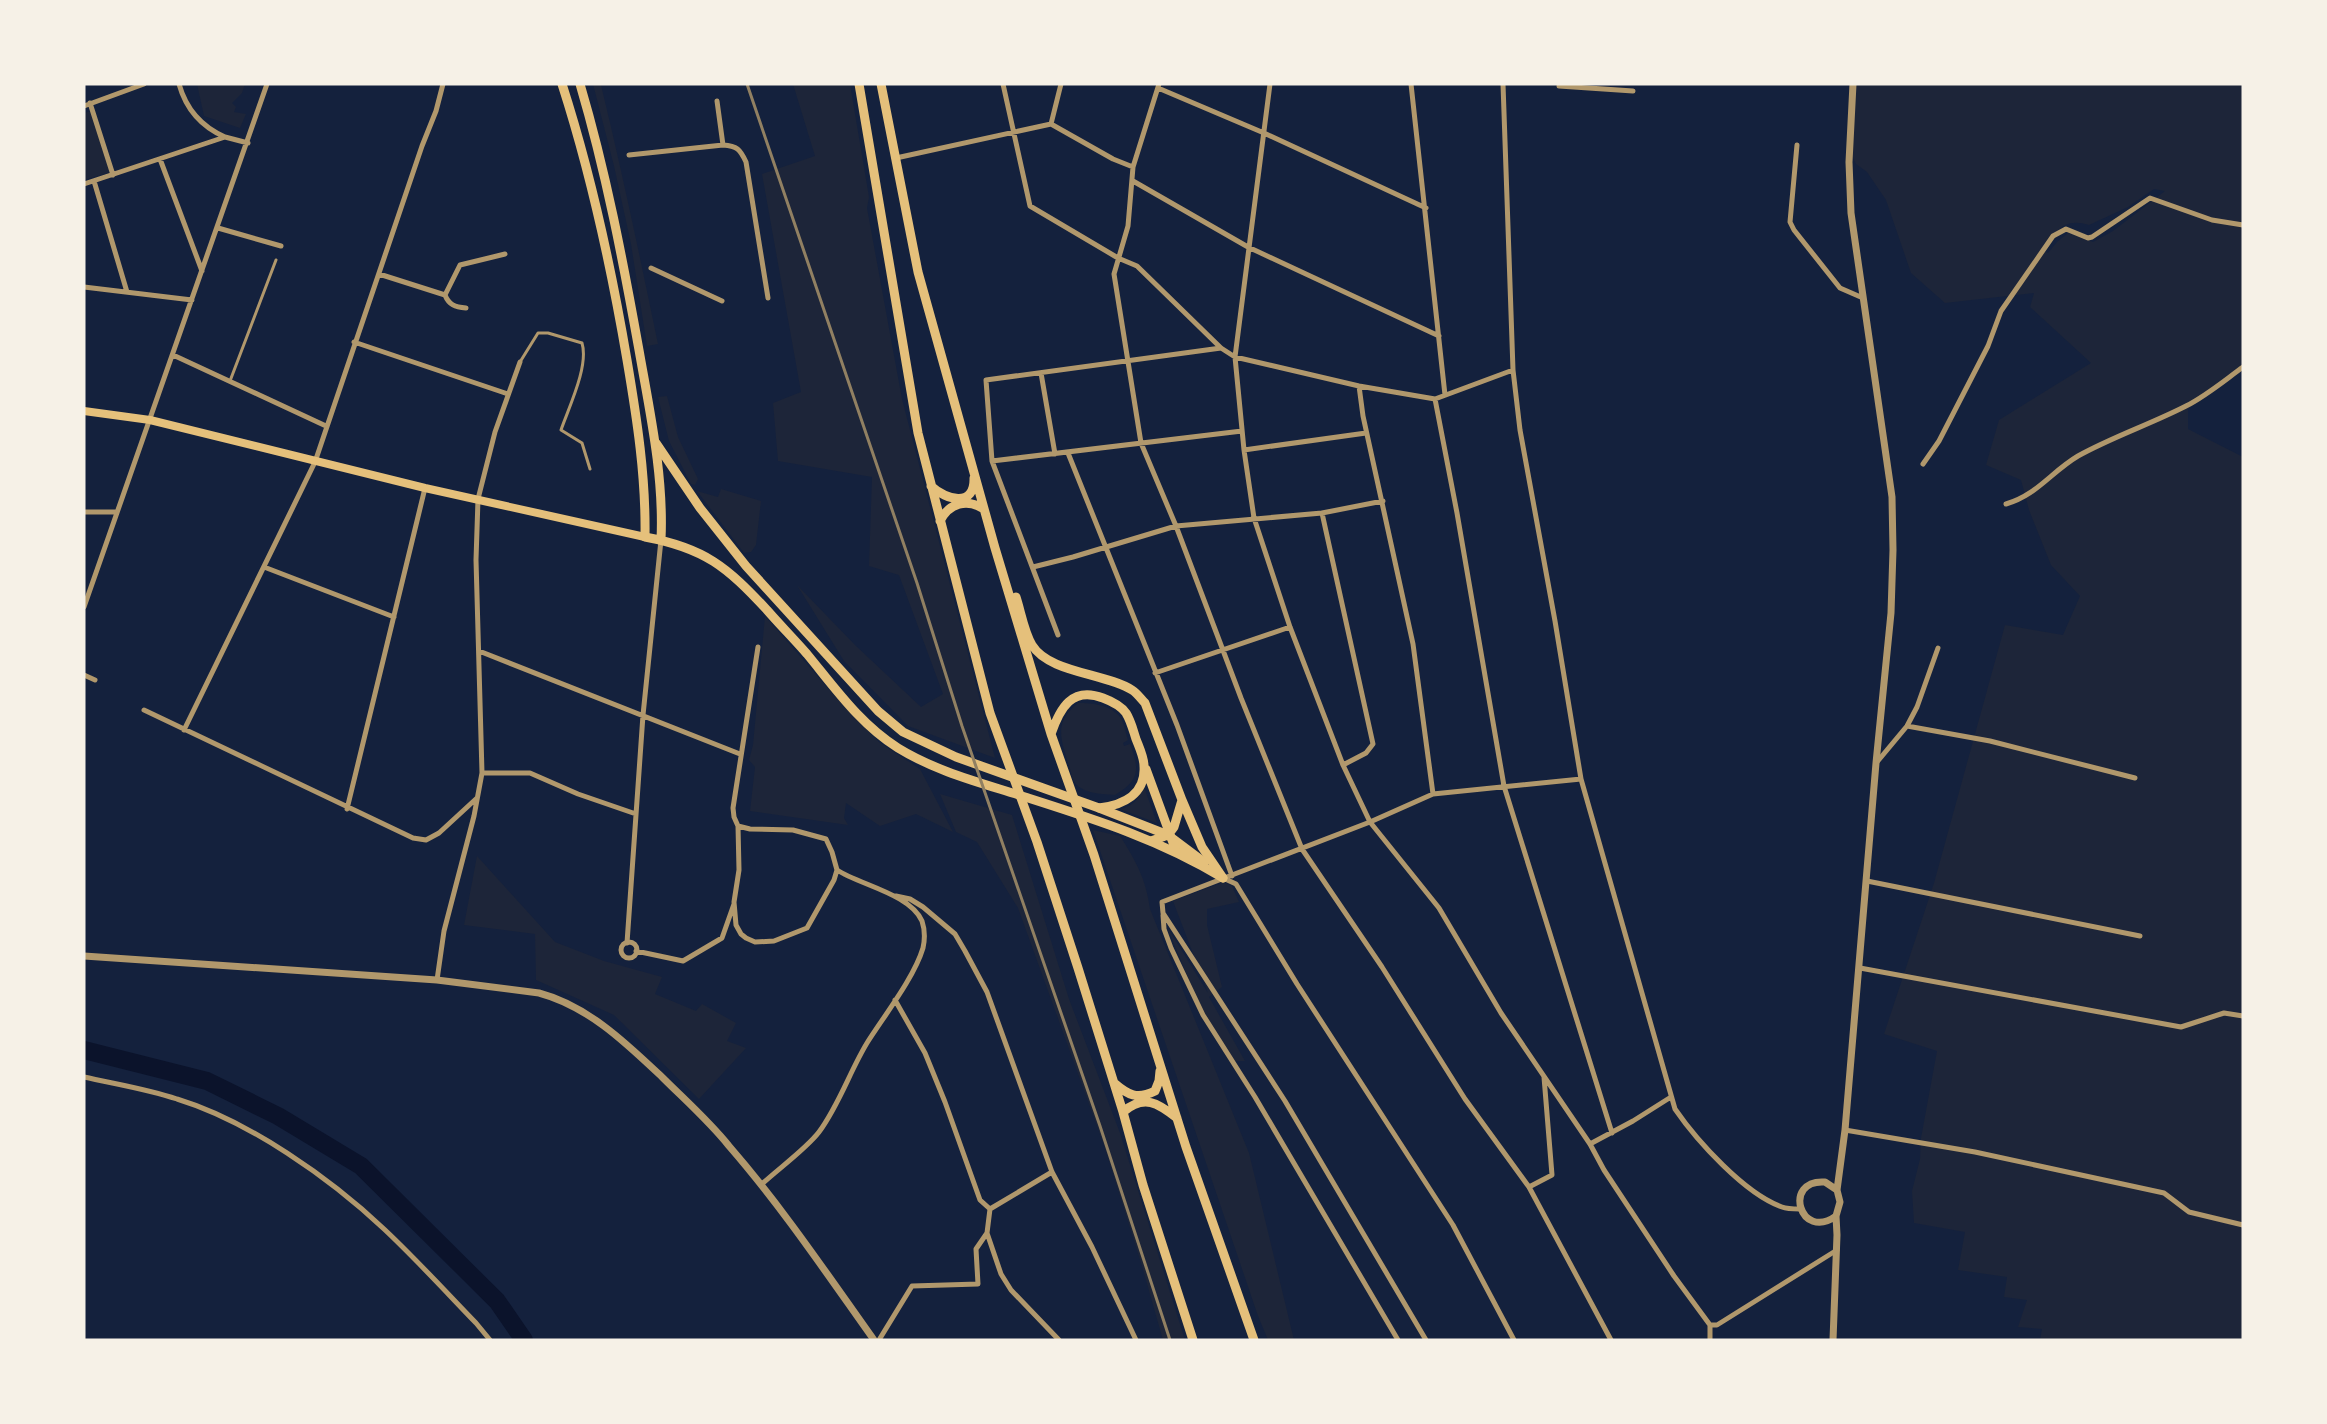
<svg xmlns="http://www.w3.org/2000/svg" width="2327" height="1424" viewBox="0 0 2327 1424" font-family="Manrope,sans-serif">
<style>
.green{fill:#1d2539;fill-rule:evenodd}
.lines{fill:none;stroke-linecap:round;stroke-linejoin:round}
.river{stroke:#0b132b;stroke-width:18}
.service{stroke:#b1986c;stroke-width:3}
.minor{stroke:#b1986c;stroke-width:5}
.tertiary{stroke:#b1986c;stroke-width:7}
.secondary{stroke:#e5c07b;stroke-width:8}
.primary{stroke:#e5c07b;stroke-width:9}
.trunk{stroke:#e5c07b;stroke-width:9}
.rail{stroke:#918062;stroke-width:3}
</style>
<rect width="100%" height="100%" fill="#14213d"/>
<path class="green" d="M197,84H245L242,93L232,103L236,107L234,112L246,114L240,128L204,116Z
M593,84L601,85C622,171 640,257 658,344L647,346L631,244L614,166Z
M793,84H850L869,197L867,208L902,399L995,758L908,726L844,661L797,585L855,645L921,707L943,694L899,575L869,566L872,477L778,461L773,403L801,392L762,174L815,156Z
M1853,84H2243V369L2188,409V429L2243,457V1340H2040L2042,1329L2018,1327L2027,1300L2004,1297L2007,1277L1958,1270L1965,1232L1914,1223L1912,1191L1920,1159L1921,1138L1937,1051L1884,1034L1934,883L2005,625L2063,635L2080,596L2051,565L2029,510L2021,480L1986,465L1999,420L2091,363L2030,307L2034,293L1945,303L1911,273L1886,200L1867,172L1856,164L1849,149ZM2154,189L2165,191L2113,231L2093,242L2068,233L2057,242L2048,253L2044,251C2055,231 2064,217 2089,225L2128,207Z
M91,111L111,172L84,180V113Z
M667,396L678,437L698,479L695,485L691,484L669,441L658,397Z
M721,489L761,501L756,545L751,552L744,553L697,491L718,497Z
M765,616L834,695L879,742L920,769L953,832L916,814L880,826L846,803L844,818L848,825L750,811L755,767L749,760L753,745Z
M1078,703C1092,703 1111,705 1120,717C1124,723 1126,734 1128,740L1123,743L1124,746L1130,744C1139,768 1141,780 1115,795C1103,794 1084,794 1075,783C1072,780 1071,771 1069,766C1061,739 1053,723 1078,703Z
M1144,787L1157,823L1120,809C1133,807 1139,798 1144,787Z
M940,794L1012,815L1069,999L1120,1133L1185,1340H1163L1142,1266L1105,1148L1018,908L977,842L956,832Z
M1093,830L1120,836C1136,861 1146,879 1150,909L1249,1153L1294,1340H1268L1258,1316Z
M477,856L555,942L604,961L662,977L655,994L696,1011L702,1004L736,1023L727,1041L746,1048L699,1099L614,1015L536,980L535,934L464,925Z
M1224,882L1232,886L1239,902L1207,909V925L1222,987L1209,997L1245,1061H1234L1200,1006L1166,925L1208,993L1173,901Z"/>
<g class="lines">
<path class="river" d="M84,1050L207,1081L278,1116L361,1166L497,1301L524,1340"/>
<path class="service" d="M520,362L538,333H548L582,343C589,366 569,407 561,430L582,443L590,469
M230,381L276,260"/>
<path class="minor" d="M179,84C186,109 202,127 225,137
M1003,84L1030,206L1118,258L1137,266L1221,348L1235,357L1359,386L1435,399L1513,370
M1159,84L1133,167L1128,226L1114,274L1141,443L1176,526L1241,698L1302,849L1382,967L1465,1099L1529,1187L1611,1340
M1270,84L1235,357L1244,450L1254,518L1290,627L1343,765L1370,822L1439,908L1501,1013L1590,1144L1604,1170L1674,1276L1710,1325
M1411,84L1445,395
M1503,84L1513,370L1520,430L1555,621L1581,779L1675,1109C1697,1141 1745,1194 1782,1207C1787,1209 1794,1209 1800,1209
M1559,86L1633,91
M1158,88L1264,133L1426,208
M717,101L723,145
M90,103L113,175
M84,106L144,84
M1051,124L1061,84
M1797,145L1790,222L1794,230L1840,288L1863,298
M629,155L723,145C737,146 740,149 746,162L768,298
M896,158L1051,124L1113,159L1133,167
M160,159L202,271
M94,181L127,292
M1133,181L1248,247L1439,336
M84,184L225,137L248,143
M218,228L281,246
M651,268L722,301
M379,274L445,295C449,305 455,307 466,308
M84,287L192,300
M445,295L460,265L505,254
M354,342L508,394
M173,355L326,426
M1041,373L1055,454
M1359,386L1363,416L1413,644L1433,794
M1435,399L1457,513L1504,786L1612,1133
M1244,450L1366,433
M1068,453L1177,725L1232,876
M992,461L1242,431
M1923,464L1939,441L1988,346L2001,311L2053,236L2066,229L2088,238L2092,237L2150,198L2212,220L2243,225
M2006,504C2037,495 2051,472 2078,456C2112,437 2151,424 2186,406C2206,396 2225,380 2243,367
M84,512H117
M1322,513L1373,744L1366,753L1343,765
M264,567L394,617
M1033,567L1073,557L1176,526L1322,513L1383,501
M84,607L267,84
M1058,635L992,461L986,380L1221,348
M758,647L733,808L734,817L738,826L739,870L734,902L736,925L741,934L746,938L755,942L774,941L807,928L834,880L837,870C860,885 910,894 922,921C925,930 925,939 923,948C914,978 884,1016 867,1043C850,1071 839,1105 819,1132C806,1149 778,1169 762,1184
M479,651L740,754
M1155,673L1290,627
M84,675L95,680
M144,710L413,838L426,840L439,833L477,798
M1907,726L1990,741L2135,778
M184,730L315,462L422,146L436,111L443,84
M1877,762L1907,726L1917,707L1938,648
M482,773H530L578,794L636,814
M347,809L425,488
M738,826L750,829L793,830L826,839L832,852L837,870
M1223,878L1236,884L1297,984L1453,1225L1514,1340
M1867,881L2140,936
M896,896L910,899L923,907L955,934L965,951L987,992L1052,1172L1092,1247L1136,1340
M1163,915L1164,929L1171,948L1203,1015L1255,1097L1398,1340
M621 950a8 8 0 1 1 16 0a8 8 0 1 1-16 0Z
M627,943L643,715L661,540
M636,951L683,961L722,938L734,904
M1860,968L2181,1027L2224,1013L2243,1016
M437,980L444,931L474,816L482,773L476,560L478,499L495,432L520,362
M895,1000L925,1053L945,1102L980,1200L990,1209L987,1233L1001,1274L1011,1290L1059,1340
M84,1077C115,1084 147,1089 177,1099C249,1121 330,1178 384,1229C416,1259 446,1292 476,1323L490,1340
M1845,1130L1975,1152L2164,1193L2189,1212L2243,1225
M1590,1144L1633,1121L1671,1097
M1529,1187L1552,1175L1544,1077
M990,1209L1052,1172
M879,1340L912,1286L978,1284L976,1249L987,1233
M1426,1340L1285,1101L1163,913L1162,902L1370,822L1433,794L1581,779
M1710,1340V1325H1717L1837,1250"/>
<path class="tertiary" d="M84,956L437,980L539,993C588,1006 626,1043 662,1077C685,1100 709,1121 729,1146C782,1207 827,1274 874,1340
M1836,1216C1800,1242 1782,1179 1825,1182L1837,1190
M1833,1340L1837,1235L1836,1216L1840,1202L1837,1190L1845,1130L1876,763L1891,613L1893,550L1892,497L1851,213L1849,162L1853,84"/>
<path class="secondary" d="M84,411L150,420L425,488L645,537"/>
<path class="primary" d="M562,84C591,174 611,266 627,360C637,419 646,477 645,537C705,548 727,567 767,610C780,625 794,639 807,654C835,688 860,724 898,748C937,772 982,783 1025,797C1094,819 1161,840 1223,878
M580,84C606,172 623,261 639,350C650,413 664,476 661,540
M656,443L700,508L746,566L878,711L903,732L956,757L1099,808L1168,835L1204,862"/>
<path class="trunk" d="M859,84L918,433L990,713L1037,842L1078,968L1123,1112L1143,1185L1193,1340
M881,84L918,272L995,548L1051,734L1094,855L1186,1147L1254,1340
M931,486C947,501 975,507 974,478
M940,521C949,503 967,498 984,509
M1016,597C1021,612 1024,632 1032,645C1049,673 1105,673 1132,690C1137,693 1141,699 1145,703L1182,800L1174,827L1168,835L1151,841
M1051,734C1060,708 1072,686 1103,698C1111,701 1121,706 1126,713C1131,721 1133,730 1136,739C1139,747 1144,757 1144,766C1146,794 1123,805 1099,808
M1146,769L1176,851
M1182,800L1202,847L1223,878
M1114,1083C1128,1095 1137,1100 1155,1091L1159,1081L1160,1071
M1123,1112C1144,1094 1158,1103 1177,1118"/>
<path class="rail" d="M747,84L917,583L962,726L1100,1126L1170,1340"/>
</g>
<rect width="2327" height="1424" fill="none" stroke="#f6f1e7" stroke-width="171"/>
</svg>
